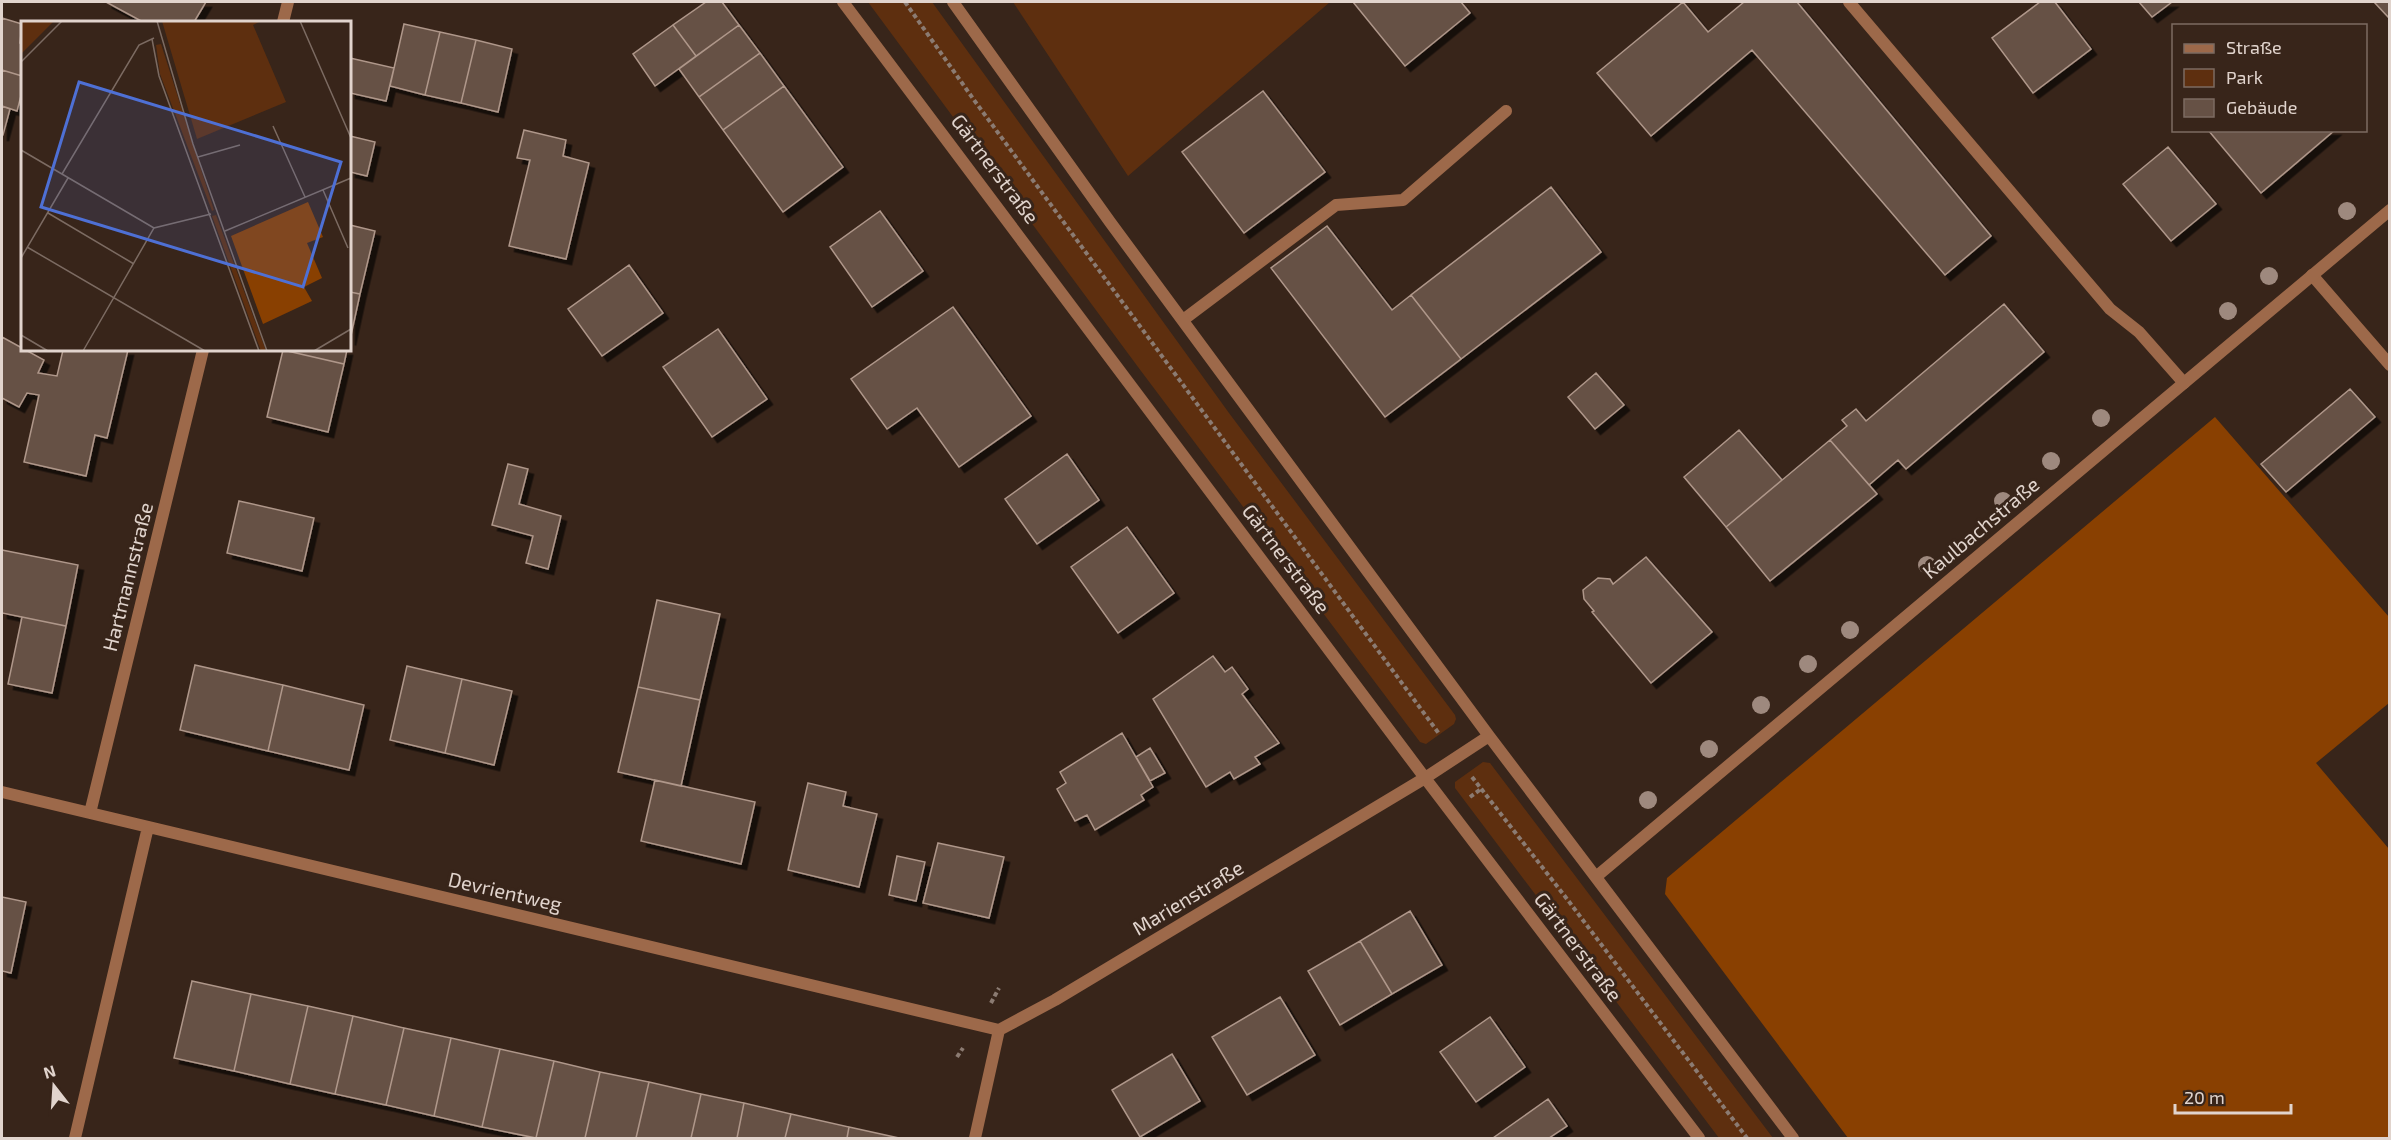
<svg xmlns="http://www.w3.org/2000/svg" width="2391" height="1140" viewBox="0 0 2391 1140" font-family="'Exo 2',sans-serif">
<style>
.green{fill:#5e2f0f}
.forest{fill:#894001}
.building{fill:#665145;stroke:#af978a;stroke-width:1.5;filter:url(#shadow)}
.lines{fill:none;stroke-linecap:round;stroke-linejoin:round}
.path{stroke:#8b7b72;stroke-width:4;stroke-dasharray:4.5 3;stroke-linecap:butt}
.lane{stroke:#9d694a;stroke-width:12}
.street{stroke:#9d694a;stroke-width:12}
.tree{fill:#9e897e}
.labels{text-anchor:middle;stroke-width:6;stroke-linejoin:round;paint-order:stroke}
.street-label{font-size:20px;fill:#e1d4cd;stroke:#38251a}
.inset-road{fill:none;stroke:#7c6b62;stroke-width:1.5}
.view{fill:#4e70d5;fill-opacity:0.15;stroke:#4e70d5;stroke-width:3}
.inset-edge{fill:none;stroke:#e1d4cd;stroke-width:3}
</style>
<defs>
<filter id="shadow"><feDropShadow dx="5.5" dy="5.5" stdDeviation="0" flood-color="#0009"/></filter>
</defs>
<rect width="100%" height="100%" fill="#38251a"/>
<path class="green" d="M868,2H932L1229,413L1455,715L1456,719L1454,724L1426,744L1420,742L1141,371Z
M1013,2H1330L1128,176Z
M1483,762L1490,763L1773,1138H1719L1455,788V782Z"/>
<path class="forest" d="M2215,417L2389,617V703L2316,763L2389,849V1138H1848L1665,894L1667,878Z"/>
<path class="building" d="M106,2H206L194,22H143Z
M706,2H722L739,25L696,56L673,25Z
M1353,2H1461L1470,13L1405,66Z
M1683,2L1708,32L1744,2H1797L1991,236L1945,275L1752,50L1651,136L1597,73Z
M2040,2H2055L2091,49L2033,93L1992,38Z
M2139,2H2172L2152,17Z
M2374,2H2390V19Z
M2,18L22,24L20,43L22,44V76L2,70Z
M404,24L440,32L425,95L390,86Z
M673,25L696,56L655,86L633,54Z
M739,25L760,53L699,97L679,69Z
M440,32L476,40L461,103L425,95Z
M476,40L512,49L498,112L461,103Z
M760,53L784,86L723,130L699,97Z
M350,58L394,68L386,101L350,93Z
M2,70L22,76V92L17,111L2,106Z
M784,86L843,167L783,212L723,130Z
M1263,91L1325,172L1244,233L1182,152Z
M2,106L10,109L3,135H2Z
M524,130L566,140L563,156L589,163L566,259L509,246L530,160L517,158Z
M2208,130H2335L2261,193Z
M350,136L375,142L367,176L350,172Z
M2168,147L2216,204L2171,241L2123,184Z
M1551,187L1601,252L1461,359L1411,295Z
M880,211L923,271L872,307L830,247Z
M350,225L375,231L360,294L350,292Z
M1327,226L1392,310L1411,295L1461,359L1385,417L1271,268Z
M629,265L663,313L602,356L568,309Z
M350,292L360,294L350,340Z
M2004,304L2044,352L1906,469L1898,460L1869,485L1830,440L1847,426L1842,420L1856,409L1866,421Z
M953,307L1031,416L959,467L917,408L887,429L851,379Z
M718,329L767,399L712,437L663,367Z
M2,337L44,360L38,373L57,376L63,350H128L107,438L95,435L86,476L24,462L39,395L27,393L19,407L2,398Z
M283,350L344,364L328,432L267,417Z
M283,350H347L344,364Z
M1596,373L1624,405L1595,429L1568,397Z
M2350,389L2375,417L2286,492L2261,464Z
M1739,430L1782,480L1726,527L1684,477Z
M1830,440L1877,494L1770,581L1726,527Z
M1067,454L1099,500L1037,544L1005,499Z
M508,464L528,469L519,504L561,516L548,569L526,563L533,536L492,525Z
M239,501L314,518L302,571L227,553Z
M1127,527L1174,593L1118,633L1071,567Z
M2,550L78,565L66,626L2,613Z
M1646,557L1712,632L1651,683L1592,612L1594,611L1584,599L1583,590L1598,578L1610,579L1613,584Z
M657,600L720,614L700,700L638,687Z
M22,617L66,626L52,693L8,684Z
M1213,656L1225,672L1232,667L1248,689L1242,694L1279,743L1255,757L1260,764L1234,779L1230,772L1206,787L1153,699Z
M195,665L283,685L268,751L180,730Z
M407,666L462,679L445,753L390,740Z
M462,679L512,691L494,765L445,753Z
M283,685L364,705L349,770L268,751Z
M638,687L700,700L681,786L618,772Z
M1122,733L1153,787L1141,795L1144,800L1095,830L1087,815L1075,821L1057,789L1066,783L1060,772Z
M1150,748L1165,773L1150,781L1136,757Z
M655,780L755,802L741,864L641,841Z
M808,783L846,792L843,806L877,814L859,887L788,870Z
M938,843L1004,857L989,918L923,903Z
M897,856L925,862L916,901L889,895Z
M2,897L26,902L11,973L2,971Z
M1410,911L1442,965L1392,994L1360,941Z
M1360,941L1392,994L1340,1025L1308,971Z
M192,981L251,994L234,1071L174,1058Z
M251,994L308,1006L290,1084L234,1071Z
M1280,997L1315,1055L1247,1095L1212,1037Z
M308,1006L353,1016L335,1094L290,1084Z
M353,1016L404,1028L386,1105L335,1094Z
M1490,1017L1525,1067L1476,1102L1440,1052Z
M404,1028L451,1038L434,1116L386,1105Z
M451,1038L500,1049L482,1127L434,1116Z
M500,1049L554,1061L536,1138L482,1127Z
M1172,1054L1200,1101L1140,1137L1112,1090Z
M554,1061L600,1072L585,1138H536Z
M600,1072L649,1082L636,1138H585Z
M649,1082L701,1094L691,1138H636Z
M701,1094L744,1103L737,1138H691Z
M1548,1099L1567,1126L1549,1138H1493Z
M744,1103L791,1114L785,1138H737Z
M791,1114L849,1127L847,1138H785Z
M849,1127L899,1138H847Z"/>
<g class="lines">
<path class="path" d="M905,2L974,100L1440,735
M1472,777L1567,899L1747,1138
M1470,797L1481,789
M991,1003L999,988
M957,1057L963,1048"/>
<path class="lane" d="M1849,2L2110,309L2139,332L2184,383
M2312,275L2390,365
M1183,320L1336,205L1403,200L1506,111"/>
<path class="street" d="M843,2L1425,778L1699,1138
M953,2L1110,222L1489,736L1793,1138
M283,22L288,2
M2,792L999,1030
M90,813L203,350
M1597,876L2390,210
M999,1030L1055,1000L1425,778L1489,736
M75,1138L148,827
M975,1138L999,1030"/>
</g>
<g class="tree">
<circle cx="2347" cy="211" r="9"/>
<circle cx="2269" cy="276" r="9"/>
<circle cx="2228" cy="311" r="9"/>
<circle cx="2101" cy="418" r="9"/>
<circle cx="2051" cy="461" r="9"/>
<circle cx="2003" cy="501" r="9"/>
<circle cx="1927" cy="565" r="9"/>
<circle cx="1850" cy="630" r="9"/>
<circle cx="1808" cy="664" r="9"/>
<circle cx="1761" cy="705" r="9"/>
<circle cx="1709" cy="749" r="9"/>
<circle cx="1648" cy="800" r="9"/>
</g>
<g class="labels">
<g class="street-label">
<text transform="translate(995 169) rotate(53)" y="7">Gärtnerstraße</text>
<text transform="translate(1981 528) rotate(-40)" y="7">Kaulbachstraße</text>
<text transform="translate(1286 559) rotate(53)" y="7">Gärtnerstraße</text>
<text transform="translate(128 577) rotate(-76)" y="7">Hartmannstraße</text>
<text transform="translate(505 892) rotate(13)" y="7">Devrientweg</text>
<text transform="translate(1188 898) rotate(-31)" y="7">Marienstraße</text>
<text transform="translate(1578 947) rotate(53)" y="7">Gärtnerstraße</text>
</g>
</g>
<g transform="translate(21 21)">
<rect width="330" height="330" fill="#38251a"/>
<path d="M0,0H33L0,33ZM141,0H240L232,4L265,81L176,118ZM140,23L193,189L191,190L139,53L135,24ZM195,194L245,330H240L191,195Z" fill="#5e2f0f"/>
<path d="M287,181L302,216L286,222L301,257L283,266L291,280L242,303L210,215Z" fill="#894001"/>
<path class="inset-road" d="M136,0L172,123L246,330M279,0L330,117M131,18L138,55L238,330M0,41L41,0M252,105L284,176M0,129L133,207M177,136L219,124M41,153L118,24L133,17M302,169L327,227M27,192L113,243M204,210L330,157M6,226L184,330M0,237L47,157M0,314L27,330M62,330L133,207L190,193M293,330L330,308"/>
<path class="view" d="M58,61L320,141L282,266L20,186Z"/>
<rect width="330" height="330" class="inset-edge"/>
</g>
<rect width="2391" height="1140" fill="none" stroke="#e1d4cd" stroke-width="6"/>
<rect x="2172" y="24" width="195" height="108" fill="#38251a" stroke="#7c6b62" stroke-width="1.5"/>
<rect x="2184" y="44" width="30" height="9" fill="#9d694a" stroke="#7c6b62" stroke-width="1.5"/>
<text x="2226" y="54" font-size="18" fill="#e1d4cd">Straße</text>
<rect x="2184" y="69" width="30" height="18" fill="#5e2f0f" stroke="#7c6b62" stroke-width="1.5"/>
<text x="2226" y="84" font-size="18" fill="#e1d4cd">Park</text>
<rect x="2184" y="99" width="30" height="18" fill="#665145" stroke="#7c6b62" stroke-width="1.5"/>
<text x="2226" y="114" font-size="18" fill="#e1d4cd">Gebäude</text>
<g transform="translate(54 1086) rotate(343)" stroke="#38251a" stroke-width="4.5" paint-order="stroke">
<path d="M0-4.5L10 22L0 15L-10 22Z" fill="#e1d4cd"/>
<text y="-9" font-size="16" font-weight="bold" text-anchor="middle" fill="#e1d4cd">N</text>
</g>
<path d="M2175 1104v9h116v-9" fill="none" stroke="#e1d4cd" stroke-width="3"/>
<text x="2184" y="1104" font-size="18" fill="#e1d4cd" stroke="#38251a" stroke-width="4.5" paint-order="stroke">20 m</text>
</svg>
